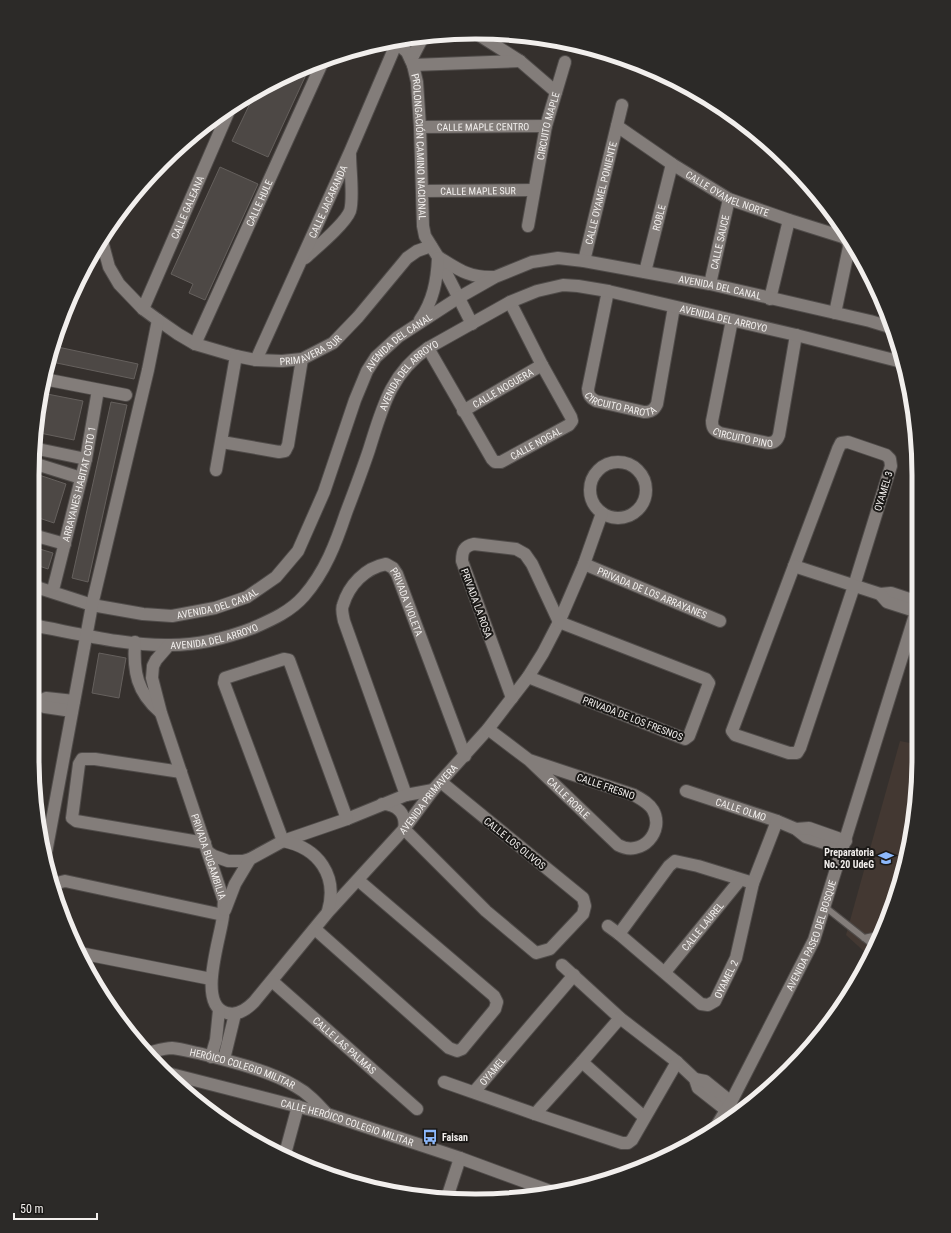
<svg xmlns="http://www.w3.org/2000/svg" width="951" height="1233" viewBox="0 0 951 1233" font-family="'Roboto Condensed',sans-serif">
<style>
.built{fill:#433832}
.building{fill:#4d4845;stroke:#65605d}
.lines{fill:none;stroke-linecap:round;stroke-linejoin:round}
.service-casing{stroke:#504c4a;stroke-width:8}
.minor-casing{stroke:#504c4a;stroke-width:14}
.service{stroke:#837d7a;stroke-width:6}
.minor{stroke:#837d7a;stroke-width:12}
.labels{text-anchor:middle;stroke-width:4;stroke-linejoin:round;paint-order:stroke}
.street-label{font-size:10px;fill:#f2efed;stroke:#1b1917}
.poi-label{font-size:10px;font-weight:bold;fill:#f2efed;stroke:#1b1917;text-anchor:end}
.rim{fill:none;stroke:#f2efed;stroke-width:5}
</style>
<rect width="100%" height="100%" fill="#35302d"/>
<path class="built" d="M900,741L915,744V816L895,900L868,955L846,935Z"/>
<path class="building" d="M311,64L268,157L232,141L255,93Z
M220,167L258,184L205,300L189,293L193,284L171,274Z
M53,346L138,364L134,379L47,361Z
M42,393L83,401L74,440L35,432Z
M111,402L127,405L88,582L72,578Z
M33,473L66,484L54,523L33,516Z
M33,547L53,553L48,569L33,564Z
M99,653L126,658L119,698L92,693Z"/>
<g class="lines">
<g class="service-casing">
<path id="service" d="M825,907L873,945
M864,938L878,935"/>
</g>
<g class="minor-casing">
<g id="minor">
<path d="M474,32L520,61L556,92"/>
<path id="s1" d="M393,40L407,52L413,65L417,82L420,127L423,226L425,236L438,257L472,324"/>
<path d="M411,60L423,37"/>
<path d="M413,65L520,61"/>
<path id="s2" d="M617,126L672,164L729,199L789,220L843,237L848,241L849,247L835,313"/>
<path id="s3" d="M420,127L546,126"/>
<path id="s4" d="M423,191L534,190"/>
<path id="s5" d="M528,226L546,126L565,62"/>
<path id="s6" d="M102,241L109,267L119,284L143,309L158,320L178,334L195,344L236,356L256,360L282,361L302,359L333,343L358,317L407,258L417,251L431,246"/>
<path d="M305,258C316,248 345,224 350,211C354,198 350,170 350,155"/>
<path d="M440,258C459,270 470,278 494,277"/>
<path id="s7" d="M584,261L622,105"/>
<path id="s8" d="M645,272L672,164"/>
<path id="s9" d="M710,284L729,199"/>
<path id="s10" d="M608,291L588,389C588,395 590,398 596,401L644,412C651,412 654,410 657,404L674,307"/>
<path d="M770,299L789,220"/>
<path id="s11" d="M143,309L231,106"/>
<path d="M420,320C433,301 437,281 438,258"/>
<path id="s12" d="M732,320L712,421C712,428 714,430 720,433L768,443C774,443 777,441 779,435L796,335"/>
<path id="s13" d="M195,344L323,61"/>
<path id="s14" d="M428,348L492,459L495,462H501L569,425L572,421L571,417L542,365L510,302"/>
<path id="s15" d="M256,360L350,152L397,42"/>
<path d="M44,379L126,395"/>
<path id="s16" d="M463,411L542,365"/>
<path d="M222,442L279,452L285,451L288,445L302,359"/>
<path d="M848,442L886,455L890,459L891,466L854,586L800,748L797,753H789L735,735L732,731L838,449L841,443Z"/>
<path d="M33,448L86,459"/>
<circle cx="618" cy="490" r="28"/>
<path d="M33,463L81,478"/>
<path d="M216,470L236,356"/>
<path d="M33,535L65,544"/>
<path id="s17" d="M584,564L720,621"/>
<path d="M794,566L880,594L891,593L915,601"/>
<path id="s18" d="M33,586L92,605L143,614L172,616L215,608L247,597L276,577L298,551L324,492L355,400L367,371L376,357L398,337L458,298L495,277L532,262L558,258L584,261L710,284L870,321L893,328"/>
<path id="s19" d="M54,586L86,459L98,390"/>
<path d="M880,594L887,602L915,611"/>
<path id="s20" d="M32,625C76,633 126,646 170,645C198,645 227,638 253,628C271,620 290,612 304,596C325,572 336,543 346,513C354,492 362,471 369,450C382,409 390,374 428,348L510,302L537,291L563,285L578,286L608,291L796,335L902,362"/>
<path d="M135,642C133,672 137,692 160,712"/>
<path id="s21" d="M169,645L156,660L153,666L152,678L161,713L224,901C223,906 224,911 223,916C221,937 196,1006 227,1013C237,1016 246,1010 254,1002L328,912L404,829L433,790L488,729L528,677L543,653L559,622L584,564L602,513"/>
<path d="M512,698L462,561C462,551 464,546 474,544L516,549L525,554L532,564L559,622L706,679L709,683L689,736L685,739L528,677"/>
<path d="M32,702H38L46,698L74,701"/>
<path d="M38,702L45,707L72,711"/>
<path id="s22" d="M488,729L529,760L618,845C642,858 665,831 653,810C649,803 641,799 634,795L529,760"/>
<path d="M181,772L95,759H82L79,764L72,818L76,821L205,843"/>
<path id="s23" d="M686,791L777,821L796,829L806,837L843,849"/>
<path id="s24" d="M406,795L344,621C343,616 341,609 343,605C349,585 365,568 386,564L393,568L397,574L465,756"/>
<path d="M382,804C397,804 407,814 404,829L486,911L536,953L550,949L583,914L585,906L583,898L441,782"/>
<path d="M796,829L809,828L846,841"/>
<path d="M208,852L214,856L228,861H243L250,859L283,841L347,819L406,795L433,790"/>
<path d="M45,858L92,605L148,370L158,320"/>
<path d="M54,889L57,883L65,881L223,915"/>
<path d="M225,910L235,884L250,859"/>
<path d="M328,911C338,876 319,848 283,841L224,683L225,678L284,659L289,660L347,819"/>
<path id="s25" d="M608,926L619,934L701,1004L708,1005L715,1001L736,958L753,883L777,821"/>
<path d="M315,929L449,1048L457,1051L462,1049L495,1009L497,1002L494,996L358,880"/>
<path d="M619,934L669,866L675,861L698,866L753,883"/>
<path d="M80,953L211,979"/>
<path d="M562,965L620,1018L677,1062L695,1079L698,1088L726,1110"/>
<path id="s26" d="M665,972L740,880"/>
<path id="s27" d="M272,981L417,1109"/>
<path id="s28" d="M148,1053C156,1051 164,1048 172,1048C182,1049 192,1052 202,1054C230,1061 270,1071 295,1086C308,1093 317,1103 327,1114"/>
<path d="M211,1057L216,1040L219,1010"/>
<path d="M224,1059L235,1014"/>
<path d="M582,1062L644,1117"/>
<path id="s29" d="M163,1072L327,1114L460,1158L550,1191"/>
<path d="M695,1079L705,1081L731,1102"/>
<path d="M444,1082L535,1114L622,1143H628L632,1140L677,1062"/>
<path id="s30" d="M474,1092L574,975"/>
<path d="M535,1114L582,1062L620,1018"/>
<path id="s31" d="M714,1130L731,1102L814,940L915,615"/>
<path d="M285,1154L298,1106"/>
<path d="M447,1198L460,1158"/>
</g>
</g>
<use href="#service" class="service"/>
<use href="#minor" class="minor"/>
</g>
<defs>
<g id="university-bare" transform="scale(1.2)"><path d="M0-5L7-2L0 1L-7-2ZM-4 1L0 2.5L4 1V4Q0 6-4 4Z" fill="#8db9fc" stroke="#1b1917" stroke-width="2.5" paint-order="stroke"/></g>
<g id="bus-bare" transform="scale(1.2)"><path d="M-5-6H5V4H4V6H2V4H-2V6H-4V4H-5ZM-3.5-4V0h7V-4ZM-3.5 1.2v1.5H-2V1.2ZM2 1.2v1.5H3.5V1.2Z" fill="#8db9fc" stroke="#1b1917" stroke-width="2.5" paint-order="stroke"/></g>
</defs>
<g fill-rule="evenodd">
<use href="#university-bare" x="886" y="858"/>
<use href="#bus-bare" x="430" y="1137"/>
</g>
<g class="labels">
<g class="street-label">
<text dy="4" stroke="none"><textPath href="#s5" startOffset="102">CIRCUITO MAPLE</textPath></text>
<text dy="4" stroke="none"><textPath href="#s3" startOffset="63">CALLE MAPLE CENTRO</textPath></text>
<text dy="4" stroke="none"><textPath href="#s1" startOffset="115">PROLONGACIÓN CAMINO NACIONAL</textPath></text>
<text dy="4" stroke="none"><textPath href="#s4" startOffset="55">CALLE MAPLE SUR</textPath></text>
<text dy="4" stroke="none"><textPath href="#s7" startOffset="70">CALLE OYAMEL PONIENTE</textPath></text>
<text dy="4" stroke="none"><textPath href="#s2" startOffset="130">CALLE OYAMEL NORTE</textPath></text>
<text dy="4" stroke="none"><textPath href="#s15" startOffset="174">CALLE JACARANDA</textPath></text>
<text dy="4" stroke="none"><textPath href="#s13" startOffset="155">CALLE HULE</textPath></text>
<text dy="4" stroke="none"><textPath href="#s11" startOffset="111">CALLE GALEANA</textPath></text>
<text dy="4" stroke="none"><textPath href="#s8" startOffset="56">ROBLE</textPath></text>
<text dy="4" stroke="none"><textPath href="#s9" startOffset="43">CALLE SAUCE</textPath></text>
<text dy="4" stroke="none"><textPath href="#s18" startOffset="874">AVENIDA DEL CANAL</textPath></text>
<text dy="4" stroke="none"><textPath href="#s20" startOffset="881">AVENIDA DEL ARROYO</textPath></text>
<text dy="4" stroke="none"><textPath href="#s18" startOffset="526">AVENIDA DEL CANAL</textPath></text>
<text dy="4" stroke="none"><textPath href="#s6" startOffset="264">PRIMAVERA SUR</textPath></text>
<text dy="4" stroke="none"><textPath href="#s20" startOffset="533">AVENIDA DEL ARROYO</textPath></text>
<text dy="4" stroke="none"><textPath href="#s16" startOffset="46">CALLE NOGUERA</textPath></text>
<text dy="4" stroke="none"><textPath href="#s10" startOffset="140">CIRCUITO PAROTA</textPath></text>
<text dy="4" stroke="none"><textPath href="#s12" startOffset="142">CIRCUITO PINO</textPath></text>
<text dy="4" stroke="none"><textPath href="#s14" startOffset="178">CALLE NOGAL</textPath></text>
<text dy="4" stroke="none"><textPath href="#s19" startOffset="105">ARRAYANES HABITAT COTO 1</textPath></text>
<text transform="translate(883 491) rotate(-73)" y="4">OYAMEL 3</text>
<text dy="4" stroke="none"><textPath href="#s17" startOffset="74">PRIVADA DE LOS ARRAYANES</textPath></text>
<text dy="4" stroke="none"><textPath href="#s18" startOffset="190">AVENIDA DEL CANAL</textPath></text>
<text dy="4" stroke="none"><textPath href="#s24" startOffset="308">PRIVADA VIOLETA</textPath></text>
<text transform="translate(477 603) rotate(70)" y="4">PRIVADA LA ROSA</text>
<text dy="4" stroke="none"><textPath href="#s20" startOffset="185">AVENIDA DEL ARROYO</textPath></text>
<text transform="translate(633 718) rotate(21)" y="4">PRIVADA DE LOS FRESNOS</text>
<text transform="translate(606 786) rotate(19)" y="4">CALLE FRESNO</text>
<text dy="4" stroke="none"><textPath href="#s22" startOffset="106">CALLE ROBLE</textPath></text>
<text dy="4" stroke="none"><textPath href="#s21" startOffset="691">AVENIDA PRIMAVERA</textPath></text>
<text dy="4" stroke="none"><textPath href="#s23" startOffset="58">CALLE OLMO</textPath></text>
<text transform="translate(515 843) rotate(39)" y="4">CALLE LOS OLIVOS</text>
<text dy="4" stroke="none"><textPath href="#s21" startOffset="226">PRIVADA BUGAMBILIA</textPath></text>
<text dy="4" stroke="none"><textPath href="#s26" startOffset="59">CALLE LAUREL</textPath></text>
<text dy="4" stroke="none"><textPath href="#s31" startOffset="218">AVENIDA PASEO DEL BOSQUE</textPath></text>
<text dy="4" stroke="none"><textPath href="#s25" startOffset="161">OYAMEL 2</textPath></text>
<text dy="4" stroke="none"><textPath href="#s27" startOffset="97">CALLE LAS PALMAS</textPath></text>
<text dy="4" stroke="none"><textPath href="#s28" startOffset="98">HERÓICO COLEGIO MILITAR</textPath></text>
<text dy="4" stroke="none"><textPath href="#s30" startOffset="28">OYAMEL</textPath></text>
<text dy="4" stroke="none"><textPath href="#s29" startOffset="191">CALLE HERÓICO COLEGIO MILITAR</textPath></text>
</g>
<g class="poi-label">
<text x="874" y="856">Preparatoria<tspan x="874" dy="12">No. 20 UdeG</tspan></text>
<text x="442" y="1141" text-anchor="start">Faisan</text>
</g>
</g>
<path d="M0 0H951V1233H0ZM475 39H476A436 436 0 0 1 912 475V758A436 436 0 0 1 476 1194H475A436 436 0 0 1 39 758V475A436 436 0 0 1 475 39Z" fill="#2c2a28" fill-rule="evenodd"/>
<path class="rim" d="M475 39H476A436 436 0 0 1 912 475V758A436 436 0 0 1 476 1194H475A436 436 0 0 1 39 758V475A436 436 0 0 1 475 39Z"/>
<path d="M14 1213v6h83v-6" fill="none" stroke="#f2efed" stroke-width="2"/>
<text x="20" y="1213" font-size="12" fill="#f2efed" stroke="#1b1917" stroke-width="3" paint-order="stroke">50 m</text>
</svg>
